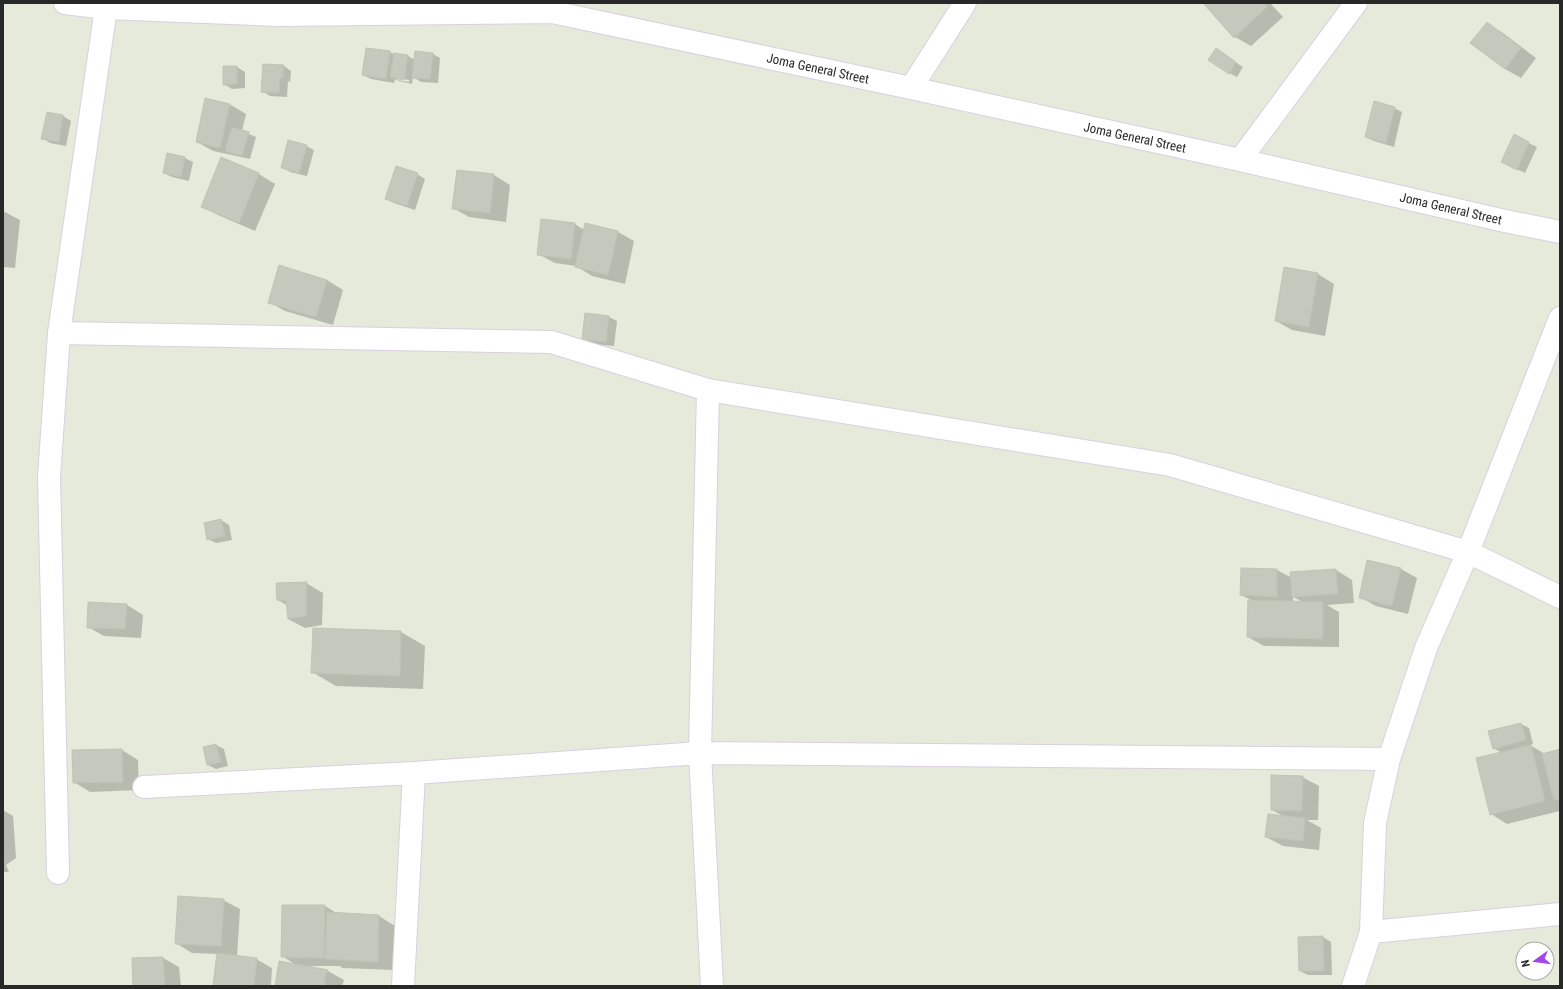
<svg xmlns="http://www.w3.org/2000/svg" width="1563" height="989" viewBox="0 0 1563 989" font-family="'Roboto Condensed',sans-serif">
<style>
.shadow{fill:#0003;fill-rule:evenodd}
.building{fill:#c4c8bd;stroke:#bfc5b5}
.lines{fill:none;stroke-linecap:round;stroke-linejoin:round}
.minor-casing{stroke:#d9d0e0;stroke-width:24}
.minor{stroke:#fff;stroke-width:22}
.labels{text-anchor:middle;stroke-width:4;stroke-linejoin:round;paint-order:stroke}
.street-label{font-size:13px;fill:#282828;stroke:#fff}
</style>
<rect width="100%" height="100%" fill="#e5eadb"/>
<path class="shadow" d="M1204,3H1270L1283,17L1251,46L1235,37Z
M1487,23L1503,33L1536,58L1521,78L1505,69Z
M367,49L390,52L395,55L408,56L415,60L433,54L440,58L438,83L421,82L413,77L412,84L399,81L395,79L394,83L371,79L363,75ZM398,78L409,80V82L398,80Z
M1223,54L1243,67L1237,77L1229,73Z
M284,66L291,71L290,82L288,81L287,97L270,96L262,91Z
M237,67L245,72V88L232,89L224,84Z
M229,104L246,114L242,131L256,137L250,159L213,151L197,142Z
M1394,108L1402,112L1394,147L1374,141L1366,137Z
M48,113L63,116L71,121L66,146L50,143L43,138Z
M1514,136L1537,147L1525,173L1510,166Z
M306,146L314,150L307,176L290,172L282,167Z
M185,158L193,162L189,181L172,177L164,173Z
M222,159L259,174L275,184L255,231L218,215L202,206Z
M458,171L494,175L510,185L506,222L469,217L453,208Z
M417,174L425,179L415,210L394,203L386,198Z
M3,211L20,220L15,268L3,267Z
M542,221L575,224L584,230L586,224L618,232L634,241L625,284L592,276L576,266L555,263L538,254Z
M1318,274L1334,284L1325,336L1292,330L1276,321Z
M327,280L343,290L333,325L285,311L269,302Z
M586,314L609,317L617,321L614,346L591,344L583,339Z
M221,520L229,525L232,540L216,543L208,539Z
M1242,569L1277,570L1292,578L1336,570L1352,580L1354,603L1327,605L1339,612V647L1264,646L1248,637L1253,601L1241,595ZM1293,597L1303,602H1293Z
M1401,569L1417,578L1408,614L1376,606L1360,597Z
M306,583L323,593L322,625L305,628L288,619V606L278,600Z
M127,605L143,615L141,638L104,636L88,627Z
M401,632L425,646L423,689L336,686L312,672Z
M1521,724L1529,728L1533,744L1530,745L1545,754L1560,750V803L1559,802L1560,811L1507,824L1491,814L1502,753L1493,748Z
M216,745L224,749L228,766L216,769L208,765Z
M122,750L138,760L139,790L90,792L74,782Z
M1302,777L1319,786L1318,820H1307L1321,828L1319,850L1283,846L1266,837L1283,816L1272,810Z
M3,810L13,816L16,858L6,865L9,872H3Z
M223,900L240,909L237,957L256,959L272,968L271,986H216L218,954L192,953L176,943Z
M325,906L338,914L379,916L395,926L394,970L342,968L340,966H307V967L328,971L344,980L342,986H276L296,965L282,956Z
M1323,937L1331,942L1332,975H1308L1300,971Z
M163,958L179,967L181,986H134L133,959Z"/>
<path class="building" d="M1203,3H1263L1267,7L1234,38Z
M1487,22L1521,48L1505,69L1470,43Z
M366,48L390,51L386,79L362,75Z
M1216,48L1236,62L1229,74L1208,60Z
M415,51L433,53L430,79L412,78Z
M394,53L408,55L404,80L390,77Z
M263,64L284,65L283,78H280L279,93L261,92Z
M223,66H237V84L223,85Z
M205,98L230,104L220,148L196,142Z
M1374,101L1395,107L1386,143L1365,137Z
M47,112L63,115L59,142L41,139Z
M232,127L249,132L242,156L225,151Z
M1514,134L1529,142L1517,170L1501,162Z
M288,140L307,145L299,173L281,168Z
M167,153L185,157L181,177L163,173Z
M221,157L259,173L239,223L201,207Z
M396,166L418,173L407,206L385,199Z
M457,170L494,174L490,213L452,209Z
M541,219L575,223L571,259L537,255Z
M585,223L618,231L608,275L575,267Z
M279,265L327,280L316,317L268,303Z
M1284,267L1318,273L1309,327L1275,321Z
M585,313L609,316L606,342L582,340Z
M221,519L225,536L207,540L204,523Z
M1367,560L1401,568L1392,606L1359,598Z
M1241,568L1277,569V597L1240,595Z
M1336,569L1338,594L1292,597L1290,572Z
M307,582L306,616L288,619L286,601L277,600L276,583Z
M1248,600L1323,602V639L1247,637Z
M88,602L127,604L125,629L87,628Z
M313,628L401,631L400,676L311,673Z
M1521,723L1526,740L1493,749L1488,731Z
M216,744L221,762L207,765L203,747Z
M1531,745L1545,801L1490,815L1476,758Z
M122,749L123,782L73,783L72,750Z
M1560,749V799L1554,800L1542,754Z
M1271,775L1303,776L1302,811L1271,810Z
M1268,814L1305,818L1303,841L1265,837Z
M178,896L224,899L221,946L175,944Z
M282,905H325L324,958L281,957Z
M327,912L379,915L378,962L325,959Z
M1323,936L1324,971H1299L1298,937Z
M217,953L257,958L254,986H213Z
M163,957L165,986H133L132,958Z
M279,961L328,970L324,982L328,986H275Z"/>
<g class="lines">
<g class="minor-casing">
<path id="minor" d="M65,3L106,8L279,15L552,12L911,88L1240,160L1505,221L1560,232
M911,88L965,3
M1240,160L1356,3
M59,333L551,342L708,390L1170,465L1468,552L1560,597
M708,390L700,753L712,986
M144,787L414,773L700,753L1389,759
M58,873L49,477L59,333L106,8
M1371,932L1560,914
M403,986L414,773
M1353,986L1371,932L1375,823L1389,759L1426,648L1468,552L1560,318"/>
</g>
<use href="#minor" class="minor"/>
</g>
<g class="labels">
<g class="street-label">
<text transform="translate(818 68) rotate(12)" y="5">Joma General Street</text>
<text transform="translate(1135 137) rotate(12)" y="5">Joma General Street</text>
<text transform="translate(1451 208) rotate(13)" y="5">Joma General Street</text>
</g>
</g>
<rect width="1563" height="989" fill="none" stroke="#282828" stroke-width="8"/>
<g transform="translate(1535 961) rotate(256)"><circle r="19" fill="#ffffff" stroke="#a9a9a9"/>
<path d="M0-3L7 15L0 10L-7 15Z" fill="#a046ec"/>
<text y="-6" font-size="11" font-weight="bold" text-anchor="middle" fill="#282828">N</text>
</g>
</svg>
